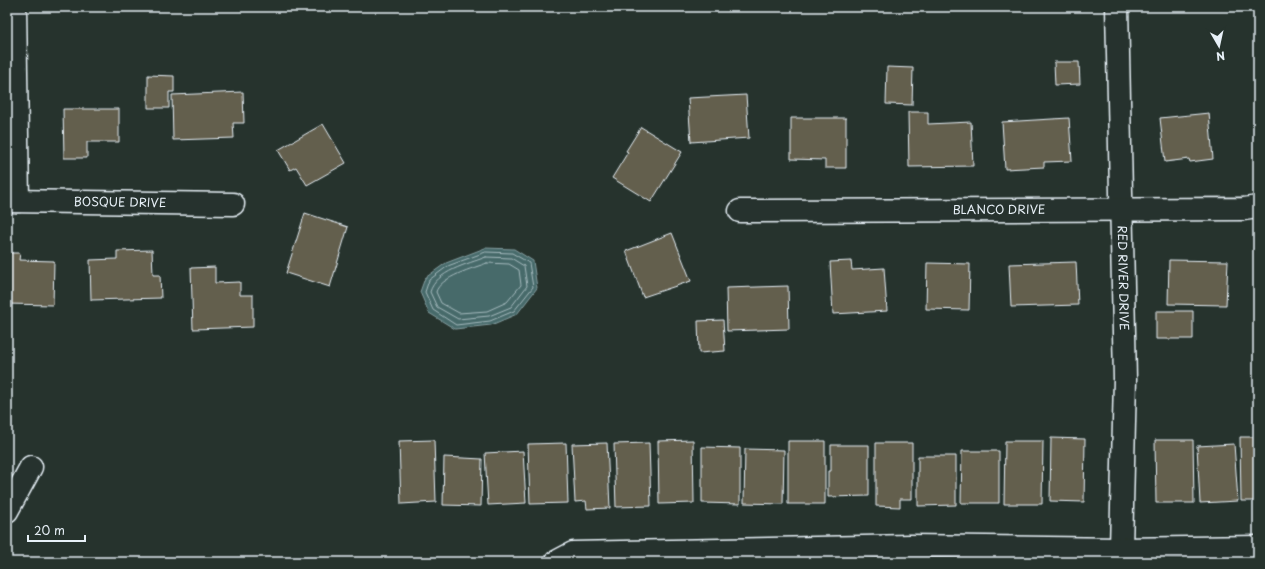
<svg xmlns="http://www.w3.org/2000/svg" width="1265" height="569" viewBox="0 0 1265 569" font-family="'Playpen Sans',sans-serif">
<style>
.water{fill:#466a6a;stroke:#87a0a3}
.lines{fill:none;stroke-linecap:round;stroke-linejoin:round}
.shore{stroke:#a7bbbf;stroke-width:1}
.building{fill:#645f4d;stroke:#e8f1f8}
.minor-casing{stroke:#e8f1f8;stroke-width:25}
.minor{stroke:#26332d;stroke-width:22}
.labels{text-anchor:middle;stroke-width:3;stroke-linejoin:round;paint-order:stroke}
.street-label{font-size:12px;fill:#e8f1f8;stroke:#26332d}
</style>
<rect width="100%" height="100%" fill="#26332d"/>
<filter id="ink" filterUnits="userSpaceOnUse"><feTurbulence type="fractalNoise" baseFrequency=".025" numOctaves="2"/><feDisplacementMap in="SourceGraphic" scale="8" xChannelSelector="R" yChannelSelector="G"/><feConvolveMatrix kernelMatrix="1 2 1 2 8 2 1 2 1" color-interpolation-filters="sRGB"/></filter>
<g filter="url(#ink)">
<path class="water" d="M485,248L514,249L533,261L537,288L517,314L491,325L455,329L429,313L420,292L425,278L446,263Z"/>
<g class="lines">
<path class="shore" d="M486,252L512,253L529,263L533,287L514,311L490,321L456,325L433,310L425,292L429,280L448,266Z
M486,257L511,258L524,266L527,286L511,307L489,316L458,319L437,307L430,292C436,271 468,264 486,257Z
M487,263L509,264L519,270L521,285L507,302L487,311L459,313L441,303L436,292C440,277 474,268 487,263Z"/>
</g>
<path class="building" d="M1054,62H1079L1080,84L1055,85Z
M887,67L913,68L912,105L886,104Z
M148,75L174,76V92H169V108H148Z
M243,92L244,123H233L234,138L173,140L172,95Z
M746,95L749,138L691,142L688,98Z
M63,109H119V142H87V158H64Z
M908,112H928V124L971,122L973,166L909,167Z
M1209,113L1213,159L1190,162L1189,159L1165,162L1160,118Z
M791,118H846V168H825V160L791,159Z
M1069,118L1072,161L1044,162V167L1005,169L1002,122Z
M323,124L346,163L307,185L296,167L290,170L278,150Z
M641,127L682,152L651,202L612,178L628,152L626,151Z
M305,213L348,227L330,287L286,273Z
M672,233L691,281L643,297L626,251Z
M152,250L153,275H160L161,298L91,300L90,260L117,259V251Z
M7,253H20L19,260L54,261L53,305L7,304Z
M1169,260L1228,261L1226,305L1168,304Z
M851,261L852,270L884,268L887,311L833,314L830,262Z
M1076,262L1078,305L1011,307L1009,264Z
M927,263L970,264L969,310L926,309Z
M215,267V283L240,282V295H253V327L193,329L191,268Z
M788,286L789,329L727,331L726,288Z
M1156,311H1193V339H1156Z
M723,320L725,351L699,353L698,321Z
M1240,437H1258V501H1241Z
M1051,438L1085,439L1084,502L1050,501Z
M434,440L436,502L401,504L399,441Z
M693,440L694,503L659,504L658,441Z
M1155,440H1193L1194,503H1156Z
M788,441H825V504H788Z
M1005,441H1043L1042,504H1004Z
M566,443L568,503L530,504L528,444Z
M607,443L610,508L587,509L586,501L575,502L572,444Z
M649,443L651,506L616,507L614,444Z
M876,443H912V499H900V507L876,506Z
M1234,444L1238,501L1200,503L1197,446Z
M831,445H869V496L828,497V471H831Z
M702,447L740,448V504L702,503Z
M745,449L784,450L783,504L744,503Z
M523,451L526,503L488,505L485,453Z
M962,451H999V503H961Z
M918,456H956V505L918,506Z
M444,457L482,459L481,506L443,505Z"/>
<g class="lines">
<g class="minor-casing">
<g id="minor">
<path d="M15,7L18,201"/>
<path id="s1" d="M1117,7L1125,379L1121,549"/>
<path id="s2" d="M7,201L233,204"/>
<path id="s3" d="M740,211L1244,209L1258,207"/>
<path d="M7,511L31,467"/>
<path d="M556,562L573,553L910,546L1121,549L1258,547"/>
</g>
</g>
<use href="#minor" class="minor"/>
</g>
</g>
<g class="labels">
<g class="street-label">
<text dy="4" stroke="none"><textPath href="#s2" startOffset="113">BOSQUE DRIVE</textPath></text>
<text dy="4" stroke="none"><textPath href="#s3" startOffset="259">BLANCO DRIVE</textPath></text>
<text dy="4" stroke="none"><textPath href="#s1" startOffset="271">RED RIVER DRIVE</textPath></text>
</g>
</g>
<rect width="1265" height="569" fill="none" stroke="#26332d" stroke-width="24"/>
<rect x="12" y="12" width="1241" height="545" fill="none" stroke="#e8f1f8" stroke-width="1.5" filter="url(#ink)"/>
<g transform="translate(1219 46) rotate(171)" stroke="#26332d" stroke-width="3" paint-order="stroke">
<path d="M0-3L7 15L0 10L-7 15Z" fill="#e8f1f8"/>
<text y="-6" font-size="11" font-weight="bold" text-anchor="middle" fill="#e8f1f8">N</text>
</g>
<path d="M28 535v6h57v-6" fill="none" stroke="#e8f1f8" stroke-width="2"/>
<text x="34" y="535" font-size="12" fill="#e8f1f8" stroke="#26332d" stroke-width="3" paint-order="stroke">20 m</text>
</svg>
